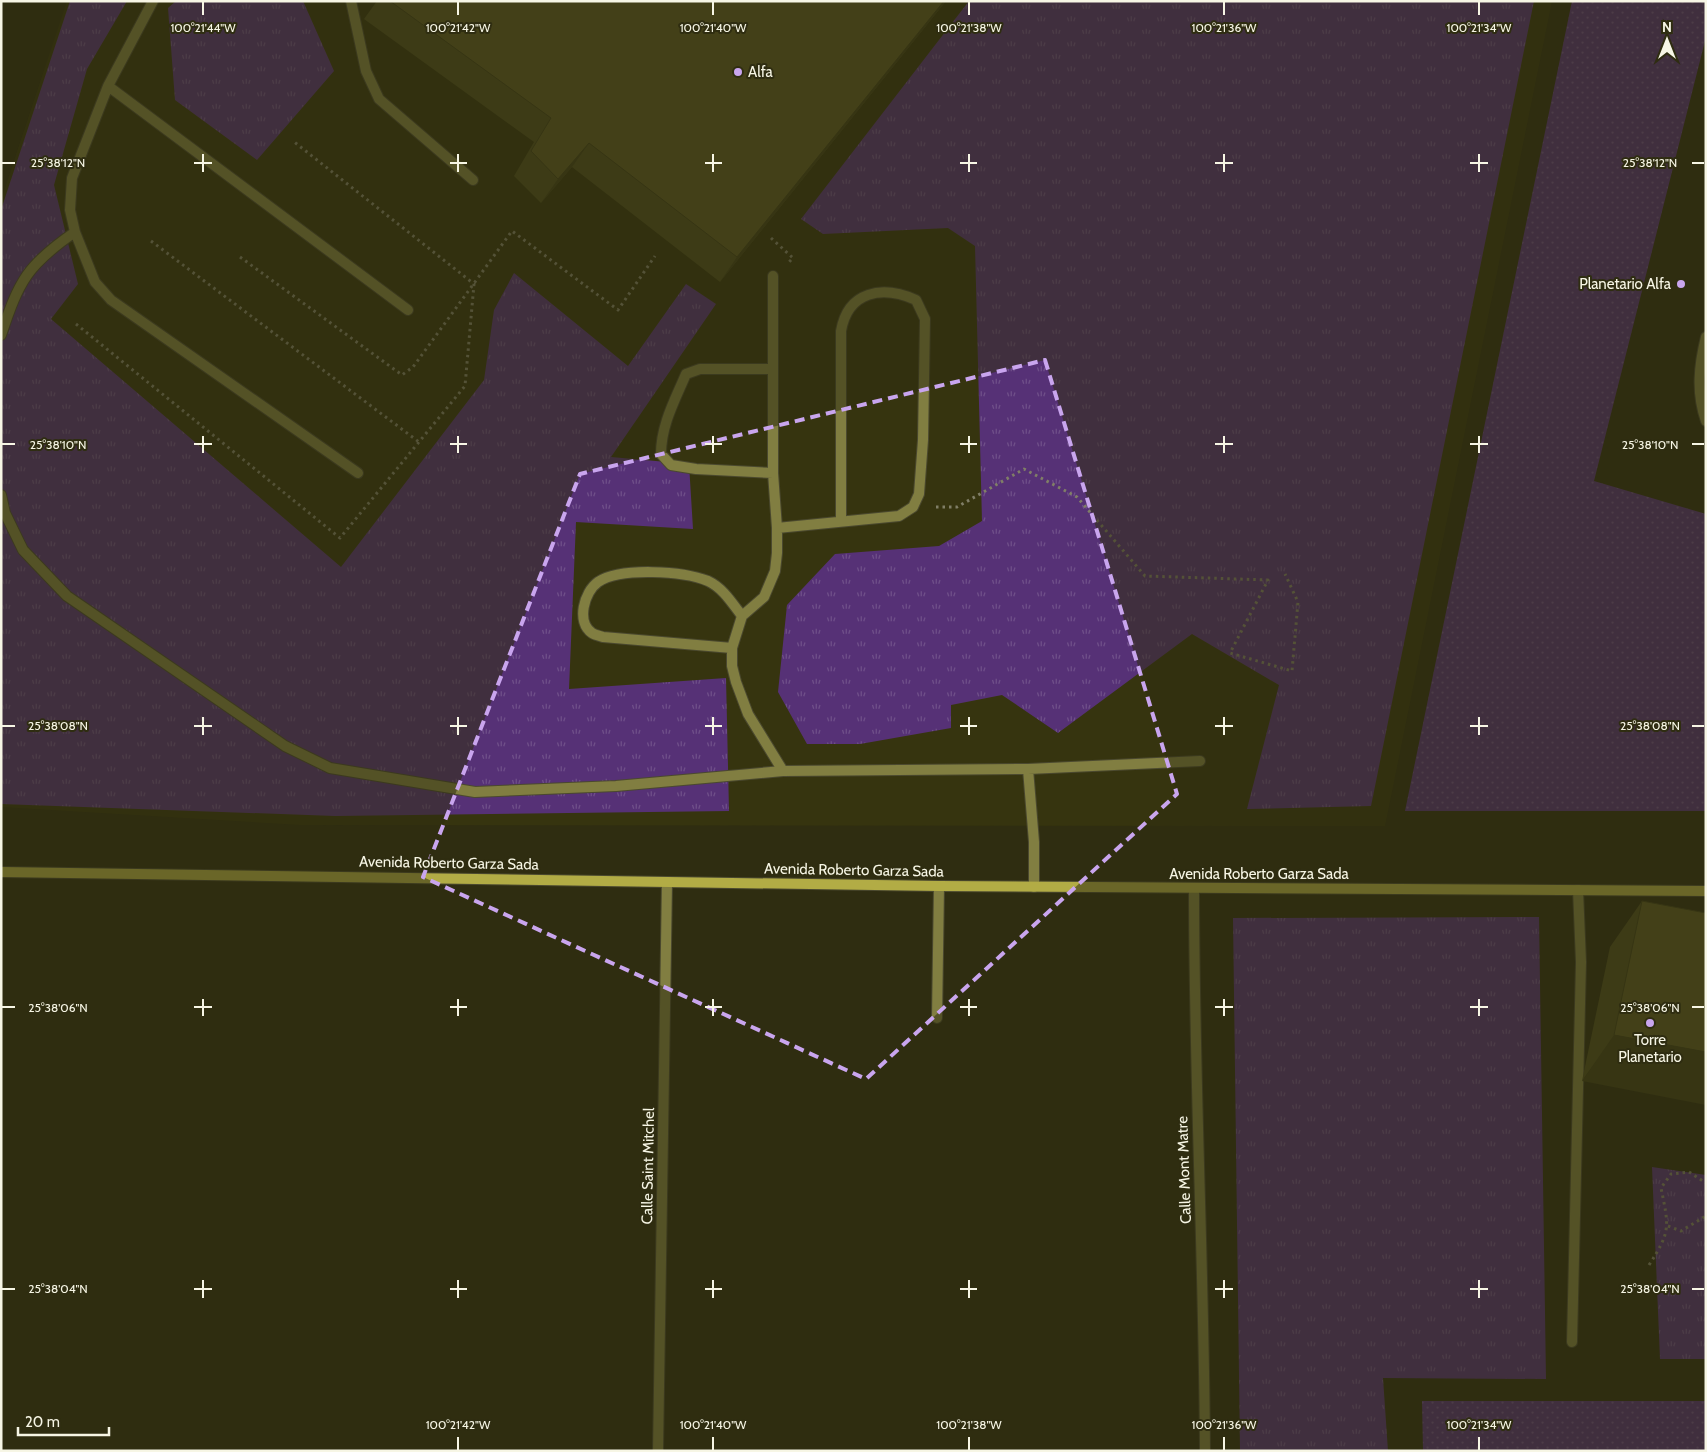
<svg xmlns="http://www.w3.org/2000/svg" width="1707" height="1452" viewBox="0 0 1707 1452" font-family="Cabin,sans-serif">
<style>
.built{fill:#36340f}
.grass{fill:url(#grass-tufts)}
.park{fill:url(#park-dots)}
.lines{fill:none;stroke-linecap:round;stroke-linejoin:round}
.lane-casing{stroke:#4b492f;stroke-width:12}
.street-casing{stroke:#4b492f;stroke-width:12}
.secondary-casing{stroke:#4b492f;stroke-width:12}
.path{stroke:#807e67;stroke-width:3;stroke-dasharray:2.5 4;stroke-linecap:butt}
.lane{stroke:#817e41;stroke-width:10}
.street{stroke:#817e41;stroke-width:10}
.secondary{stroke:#b2ac45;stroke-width:10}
.wall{fill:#4e4c1e}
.shaded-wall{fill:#403e18}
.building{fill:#5b5823;stroke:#403e18}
.marked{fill:none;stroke:#c9a5ee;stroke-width:4;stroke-dasharray:10 6;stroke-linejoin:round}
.ticks{fill:none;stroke:#f7f6e5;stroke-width:2}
.poi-dot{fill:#c9a5ee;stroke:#2f2d11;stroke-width:2}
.labels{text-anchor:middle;stroke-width:4;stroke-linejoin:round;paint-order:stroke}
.poi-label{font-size:15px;fill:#f7f6e5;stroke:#2f2d11;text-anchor:start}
.street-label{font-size:15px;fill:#f7f6e5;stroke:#2f2d11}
.ticks-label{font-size:12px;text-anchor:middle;fill:#f7f6e5;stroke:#2f2d11;stroke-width:4;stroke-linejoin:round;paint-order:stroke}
</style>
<defs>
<pattern id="grass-tufts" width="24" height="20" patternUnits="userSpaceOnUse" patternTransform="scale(1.25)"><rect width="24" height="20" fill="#563176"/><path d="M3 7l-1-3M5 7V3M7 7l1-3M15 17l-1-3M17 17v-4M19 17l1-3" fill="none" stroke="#6f4f89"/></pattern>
<pattern id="park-dots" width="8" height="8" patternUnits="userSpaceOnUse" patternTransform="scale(1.25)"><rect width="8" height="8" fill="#563176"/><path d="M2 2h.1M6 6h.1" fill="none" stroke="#6f4f89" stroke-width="1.8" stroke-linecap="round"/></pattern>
</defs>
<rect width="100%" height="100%" fill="#2f2d11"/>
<path class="built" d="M67,1H1552L1385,826L301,825L1,807V200Z"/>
<path class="grass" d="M70,1H127L87,69L54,185L78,284L51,319L341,567L484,380L494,310L514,273L628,366L686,284L716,304L611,457L689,464L693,529L576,522L569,689L726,678L729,811L335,816L1,804V210Z
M176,1H303L334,71L257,160L175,100L168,8Z
M969,1H1534L1371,806L1247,809L1279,685L1192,634L1058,733L1002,695L951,705V728L860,744H807L778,692L787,605L835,554L939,546L982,521L975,246L948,228L823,234L801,219Z
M1539,917L1546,1379L1383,1378L1388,1451H1240L1233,918Z
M1652,1167L1706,1175V1359H1660Z"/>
<path class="park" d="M1572,1H1706V37L1594,481L1706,514V811H1405Z
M1422,1401H1706V1451H1423Z"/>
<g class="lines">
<g class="lane-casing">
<path id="lane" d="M153,1L108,86L72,178L70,210L75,232L95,282L111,300L358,473
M351,1L366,71L379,99L473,180
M108,86L408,310
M773,276V473L777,528V553L775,571L764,597L742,616L732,648V666L736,682L748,714L783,771
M1,335C19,281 27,265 75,232
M1706,337C1699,365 1696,393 1706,421
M773,369H700L686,374C675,400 661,425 661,454L671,465L696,469L773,473
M1,495L5,513L23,550L67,596L285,746L330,768L475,792L616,786L783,771L1028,769L1200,761
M777,528L899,516L913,507L919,494L923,440L925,319L916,300C882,285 848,291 841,331V521
M732,648L603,637C600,636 595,635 592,633C576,622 584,592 598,582C621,567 683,571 708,581C723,588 732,603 742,616
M1028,769L1034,842V887
M1572,1342L1581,962L1578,890"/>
</g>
<g class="street-casing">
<path id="street" d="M1194,888C1194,1076 1204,1263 1205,1451
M937,1018L939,886
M658,1451L667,882"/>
</g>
<g class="secondary-casing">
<path id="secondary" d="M1,872L939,886L1706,891"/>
</g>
<path class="path" d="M771,238L793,258L789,262
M151,241L419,442
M240,257L402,375L413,367L512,231L618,310L655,256
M76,324L340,538L465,386L474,284L293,141
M936,507H957L1024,469L1077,497L1145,576L1268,580L1230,653L1292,671L1298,602L1285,574
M1668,1226L1681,1231L1706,1216
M1649,1265C1671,1231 1669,1227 1661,1188L1671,1174L1689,1172L1706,1183"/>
<use href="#lane" class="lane"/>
<use href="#street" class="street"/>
<use href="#secondary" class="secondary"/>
</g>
<path class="wall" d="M377,1H946L720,282L572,167L541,203L514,176L534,142L364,19Z
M1642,901L1706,913L1582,1081L1610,947Z"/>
<path class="shaded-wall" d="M944,1H946L720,282L737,257Z
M589,143L572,167L541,203L558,179Z
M1614,1035L1706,1052V1105L1582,1081Z"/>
<path class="building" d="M390,1H944L737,257L589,143L558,179L531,151L551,118Z
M1642,901L1706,913V1052L1614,1035Z"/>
<path d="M0 0H1707V1452H0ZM1045,360L1177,794L866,1079L423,877L580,474Z" fill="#2f2d11" fill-opacity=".55" fill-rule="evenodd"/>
<path class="marked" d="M1045,360L1177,794L866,1079L423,877L580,474Z"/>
<path class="ticks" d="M203,2V15M458,2V15M713,2V15M969,2V15M1224,2V15M1479,2V15M203,154V172M458,154V172M713,154V172M969,154V172M1224,154V172M1479,154V172M2,163H15M194,163H212M450,163H467M705,163H722M960,163H977M1215,163H1233M1470,163H1488M1692,163H1704M203,436V453M458,436V453M713,436V453M969,436V453M1224,436V453M1479,436V453M2,444H15M194,444H212M450,444H467M705,444H722M960,444H977M1215,444H1233M1470,444H1488M1692,444H1704M203,717V735M458,717V735M713,717V735M969,717V735M1224,717V735M1479,717V735M2,726H15M194,726H212M450,726H467M705,726H722M960,726H977M1215,726H1233M1470,726H1488M1692,726H1704M203,999V1016M458,999V1016M713,999V1016M969,999V1016M1224,999V1016M1479,999V1016M2,1007H15M194,1007H212M450,1007H467M705,1007H722M960,1007H977M1215,1007H1233M1470,1007H1488M1692,1007H1704M203,1280V1298M458,1280V1298M713,1280V1298M969,1280V1298M1224,1280V1298M1479,1280V1298M2,1289H15M194,1289H212M450,1289H467M705,1289H722M960,1289H977M1215,1289H1233M1470,1289H1488M1692,1289H1704M458,1437V1450M713,1437V1450M969,1437V1450M1224,1437V1450M1479,1437V1450"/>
<g class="poi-dot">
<circle cx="738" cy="72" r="5"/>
<circle cx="1681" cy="284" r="5"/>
<circle cx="1650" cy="1023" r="5"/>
</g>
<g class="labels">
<g class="poi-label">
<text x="748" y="77">Alfa</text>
<text x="1671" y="289" text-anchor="end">Planetario Alfa</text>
<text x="1650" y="1045" text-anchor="middle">Torre<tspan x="1650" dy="17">Planetario</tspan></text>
</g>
<g class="street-label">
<text transform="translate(449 863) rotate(1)" y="5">Avenida Roberto Garza Sada</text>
<text transform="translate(854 870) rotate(1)" y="5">Avenida Roberto Garza Sada</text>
<text x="1259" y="879">Avenida Roberto Garza Sada</text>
<text transform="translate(648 1166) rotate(-89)" y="5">Calle Saint Mitchel</text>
<text transform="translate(1184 1170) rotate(-92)" y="5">Calle Mont Matre</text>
</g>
</g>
<g class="ticks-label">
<text x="203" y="32">100°21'44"W</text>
<text x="458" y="32">100°21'42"W</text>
<text x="713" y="32">100°21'40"W</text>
<text x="969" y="32">100°21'38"W</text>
<text x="1224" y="32">100°21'36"W</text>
<text x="1479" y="32">100°21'34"W</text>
<text x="58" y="167">25°38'12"N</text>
<text x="1650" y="167">25°38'12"N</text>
<text x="58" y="449">25°38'10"N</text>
<text x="1650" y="449">25°38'10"N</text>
<text x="58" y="730">25°38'08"N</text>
<text x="1650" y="730">25°38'08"N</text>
<text x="58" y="1012">25°38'06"N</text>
<text x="1650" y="1012">25°38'06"N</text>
<text x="58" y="1293">25°38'04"N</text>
<text x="1650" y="1293">25°38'04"N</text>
<text x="458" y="1429">100°21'42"W</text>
<text x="713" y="1429">100°21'40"W</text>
<text x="969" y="1429">100°21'38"W</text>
<text x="1224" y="1429">100°21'36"W</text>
<text x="1479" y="1429">100°21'34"W</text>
</g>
<rect width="1707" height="1452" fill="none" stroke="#f7f6e5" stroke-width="5"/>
<g transform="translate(1667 40)" stroke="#2f2d11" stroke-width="4" paint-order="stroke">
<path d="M0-4L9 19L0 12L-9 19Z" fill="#f7f6e5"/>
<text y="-8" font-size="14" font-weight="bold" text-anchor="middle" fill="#f7f6e5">N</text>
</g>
<path d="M18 1427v8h91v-8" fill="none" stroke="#f7f6e5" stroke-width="2.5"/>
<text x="25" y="1427" font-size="15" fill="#f7f6e5" stroke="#2f2d11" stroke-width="4" paint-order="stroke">20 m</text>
</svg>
